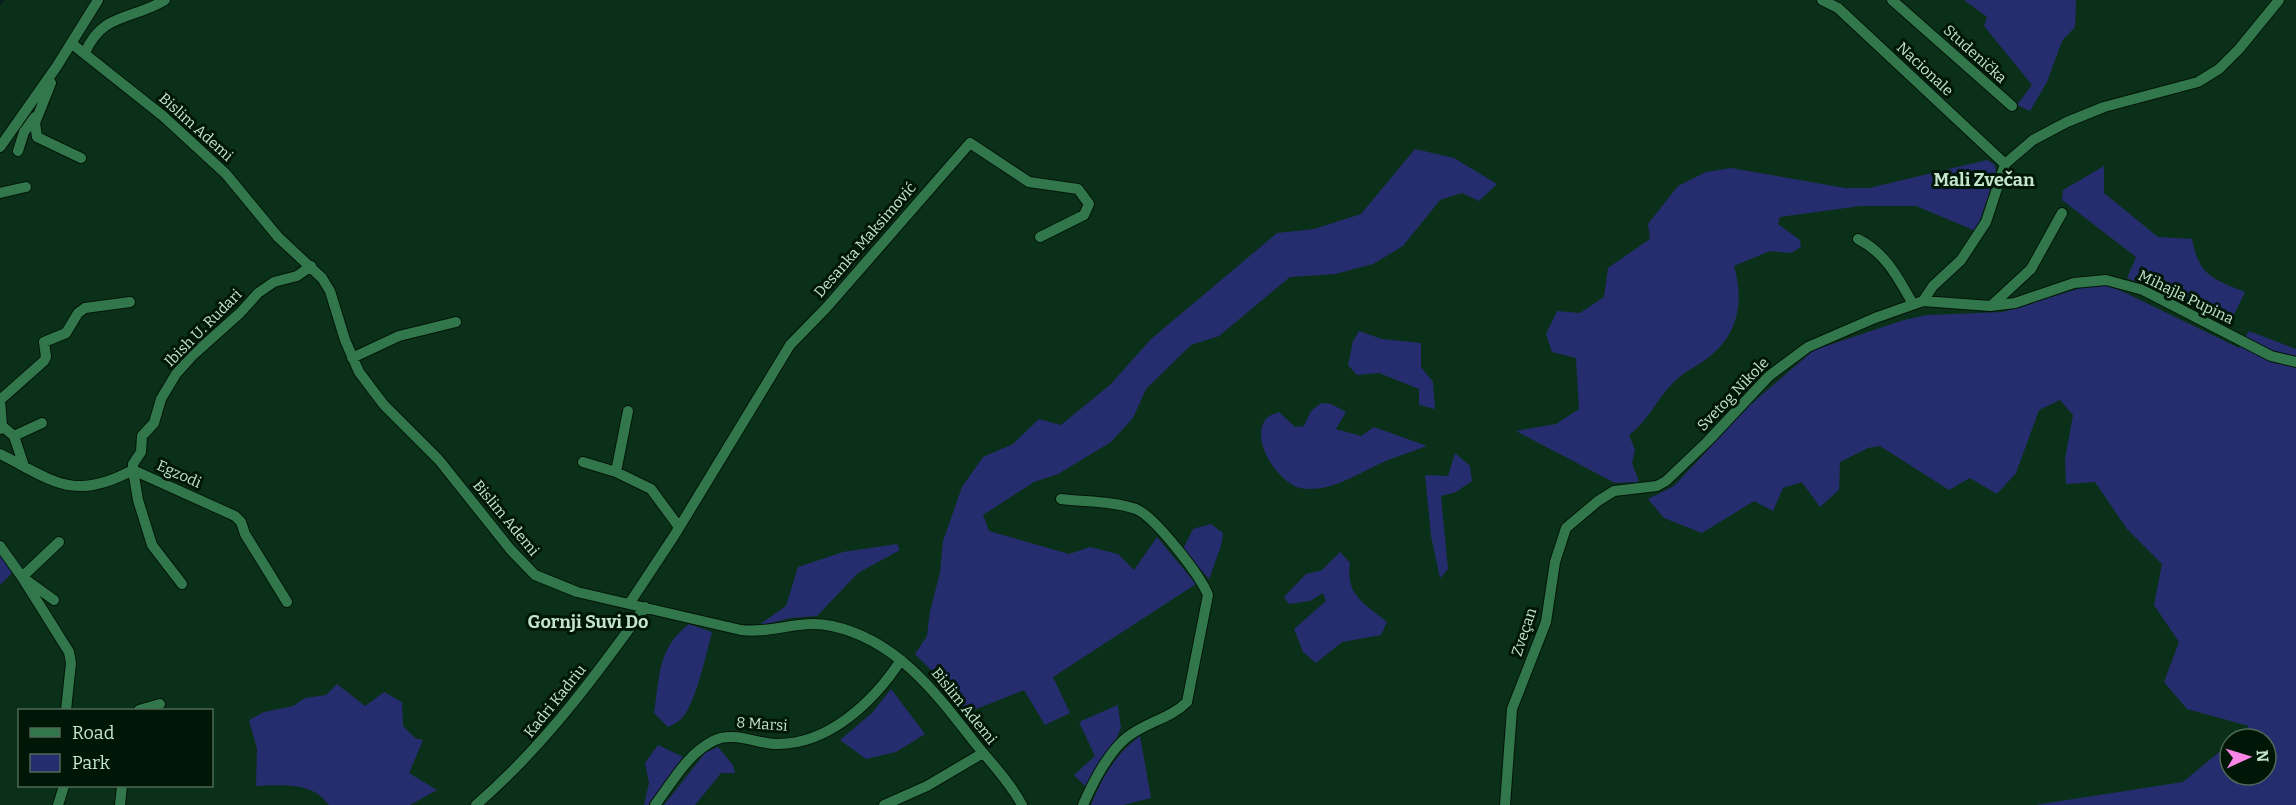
<svg xmlns="http://www.w3.org/2000/svg" width="2296" height="805" viewBox="0 0 2296 805" font-family="Bitter,serif">
<style>
.green{fill:#252d6e}
.lines{fill:none;stroke-linecap:round;stroke-linejoin:round}
.stream{stroke:#061d21;stroke-width:3}
.street-casing{stroke:#021508;stroke-width:12}
.street{stroke:#32774c;stroke-width:10}
.labels{text-anchor:middle;stroke-width:6;stroke-linejoin:round;paint-order:stroke}
.street-label{font-size:15px;fill:#c3e5cc;stroke:#001606}
.quarter-label{font-size:18px;font-weight:bold;fill:#c3e5cc;stroke:#001606}
</style>
<rect width="100%" height="100%" fill="#0b301a"/>
<path class="green" d="M1964,0H2076L2075,27L2062,41L2047,82L2030,111L2017,105L2032,85L1984,26L1987,17Z
M1415,149L1454,158L1497,184L1479,201L1462,193L1440,200L1403,246L1373,264L1335,274L1290,277L1219,336L1191,345L1146,389L1133,418L1111,442L1058,474L1034,482L983,515L989,531L1069,554L1090,547L1118,554L1134,570L1157,537L1196,584L1053,677L1070,713L1045,725L1024,690L966,713L931,670L915,654L927,636L930,611L940,573L943,541L962,487L983,457L1013,444L1039,419L1061,425L1111,384L1150,340L1277,233L1314,229L1361,214Z
M1987,160L1995,165L1996,175L1976,231L1916,206H1860L1780,217L1778,224L1800,240L1801,247L1791,253L1770,251L1734,266C1745,305 1737,339 1702,362C1689,371 1686,370 1673,383C1656,400 1648,421 1629,435L1635,450L1632,463L1639,482L1615,483L1516,431L1556,424L1579,409L1576,358L1552,352L1546,334L1557,311L1580,313L1604,297L1608,268L1650,239L1648,224L1678,186L1706,172L1731,168L1845,188H1869Z
M2104,166V193L2158,237L2192,239C2199,276 2213,279 2245,292L2230,323L2127,278L2136,257L2062,200L2063,190Z
M2109,285L2239,348L2249,331L2296,349V805H2035L2183,782L2230,743V775H2266V739H2235L2249,726L2187,709L2164,682L2179,642L2154,605L2162,564L2127,529L2095,482L2066,484L2065,459L2073,415L2060,400L2039,410L2016,473L1997,494L1970,478L1949,490L1880,446L1868,448L1840,462L1839,490L1820,507L1802,482L1783,488L1773,511L1754,501L1702,533L1664,518L1648,499L1674,486L1749,406L1814,350L1904,320L1927,315L2003,312L2084,287Z
M1359,331L1382,339L1421,343V367L1433,382L1435,409L1419,405V389L1379,373L1357,375L1348,365L1353,341Z
M1321,403L1331,404L1346,412L1336,429L1361,436L1374,427L1427,446C1414,451 1401,455 1388,460C1362,471 1330,494 1300,488C1278,483 1248,438 1267,418C1270,415 1276,413 1279,412L1295,427L1304,426L1311,411Z
M1455,453L1470,466L1472,481L1456,492L1441,496L1448,569L1440,578L1431,536L1425,475L1448,476Z
M1211,524L1223,533L1221,546L1209,579L1183,549L1193,529Z
M0,540L21,564L1,584L0,583Z
M897,544L900,550L858,573L817,616L790,618L756,627L786,606L798,567L843,552Z
M1340,552L1350,563C1345,595 1364,603 1387,622L1381,635L1342,642L1316,663L1303,652L1294,629L1326,601L1323,593L1310,601L1289,604L1284,597L1306,574L1322,570Z
M689,624L712,632C707,651 695,708 680,720C677,723 672,725 668,727L654,713C660,676 657,649 689,624Z
M337,684L365,706L384,692L402,702L403,726L415,738L423,740L409,773L437,790L410,805H329C312,781 282,785 256,786L257,749L249,720L264,712L293,706L305,698L326,695Z
M891,689L925,734L896,752L866,759L840,740L872,713Z
M1118,705L1121,728L1117,737L1086,787L1074,775L1095,756L1079,722Z
M1140,736L1151,798L1123,805H1091C1103,776 1115,755 1140,736Z
M658,745L683,757L649,805H644L649,783L645,763Z
M718,747L733,765L735,773H721L695,805H664L705,753Z"/>
<g class="lines">
<path class="stream" d="M0,3L3,0"/>
<g class="street-casing">
<path id="street" d="M1822,0L1838,8L2005,164
M1892,0L2012,106
M71,43L163,116L226,174L278,237L322,278L330,291L345,340L359,372L384,405L439,460L510,549L535,575L577,592L741,630C771,634 800,619 832,626C897,640 936,693 975,743C991,763 1010,782 1022,805
M85,53C102,12 133,20 165,0
M51,83L35,123L37,137L81,158
M0,147L57,66L98,0
M18,151L24,132L35,117
M2005,164L2033,140L2067,122L2104,107L2198,82L2219,69L2239,49L2279,0
M0,193L26,187
M1858,239C1886,253 1898,278 1913,304
M1923,301L1990,306L2015,303L2074,283L2106,280L2143,290L2271,356L2296,362
M1991,306L2031,269L2062,213
M352,358L399,336L456,322
M0,400L44,361L46,357L44,342L66,333L78,313L85,308L130,302
M0,400L2,426L0,429
M2,426L14,436L24,466
M14,436L42,423
M0,454C54,481 73,502 133,470V464L141,452L142,436L154,423L161,399L176,374L193,355L240,313L258,293L274,282L297,276L311,266
M583,462L616,472L651,489L679,527
M616,472L628,411
M1061,499C1085,502 1113,501 1136,509C1155,517 1200,575 1208,595L1187,702C1170,719 1145,722 1126,738C1107,754 1093,782 1083,805
M59,542L22,577L69,652L71,663L66,710
M0,546L22,577L54,600
M182,584L152,545L138,500L133,470L235,516L241,522L245,534L287,602
M629,604L674,536L790,345L827,307L970,143L1029,182L1078,189L1089,204L1084,215L1040,237
M139,710L160,704
M58,805L64,786
M120,805L122,786
M476,805C543,747 594,678 645,607
M655,805C672,783 687,754 713,741C733,731 755,743 776,744C829,745 874,701 901,660
M884,805L927,786L983,753
M1505,805L1512,709L1546,622L1555,562L1566,528L1598,501L1614,491L1657,486L1666,481L1708,441L1769,376L1808,347L1875,318L1923,301L1933,286L1961,260L1986,222L2005,164"/>
</g>
<use href="#street" class="street"/>
</g>
<g class="labels">
<g class="street-label">
<text transform="translate(1975 54) rotate(42)" y="5">Studenička</text>
<text transform="translate(1925 69) rotate(43)" y="5">Nacionale</text>
<text transform="translate(196 127) rotate(42)" y="5">Bislim Ademi</text>
<text transform="translate(865 240) rotate(-49)" y="5">Desanka Maksimović</text>
<text transform="translate(2186 297) rotate(26)" y="5">Mihajla Pupina</text>
<text transform="translate(203 328) rotate(-45)" y="5">Ibish U. Rudari</text>
<text transform="translate(1733 394) rotate(-46)" y="5">Svetog Nikole</text>
<text transform="translate(179 474) rotate(24)" y="5">Egzodi</text>
<text transform="translate(506 518) rotate(50)" y="5">Bislim Ademi</text>
<text transform="translate(1524 632) rotate(-72)" y="5">Zveçan</text>
<text transform="translate(555 701) rotate(-51)" y="5">Kadri Kadriu</text>
<text transform="translate(964 706) rotate(51)" y="5">Bislim Ademi</text>
<text transform="translate(762 724) rotate(4)" y="5">8 Marsi</text>
</g>
<g class="quarter-label">
<text x="1984" y="186">Mali Zvečan</text>
<text x="588" y="628">Gornji Suvi Do</text>
</g>
</g>
<rect x="18" y="709" width="195" height="78" fill="#001606" stroke="#4e6955" stroke-width="1.5"/>
<rect x="30" y="728" width="30" height="9" fill="#32774c" stroke="#4e6955" stroke-width="1.5"/>
<text x="72" y="739" font-size="18" fill="#c3e5cc">Road</text>
<rect x="30" y="754" width="30" height="18" fill="#252d6e" stroke="#4e6955" stroke-width="1.5"/>
<text x="72" y="769" font-size="18" fill="#c3e5cc">Park</text>
<g transform="translate(2248 757) rotate(86)"><circle r="28" fill="#001606" stroke="#4e6955" stroke-width="1.5"/>
<path d="M0-4.5L10 22L0 15L-10 22Z" fill="#fa87e7"/>
<text y="-9" font-size="16" font-weight="bold" text-anchor="middle" fill="#c3e5cc">N</text>
</g>
</svg>
